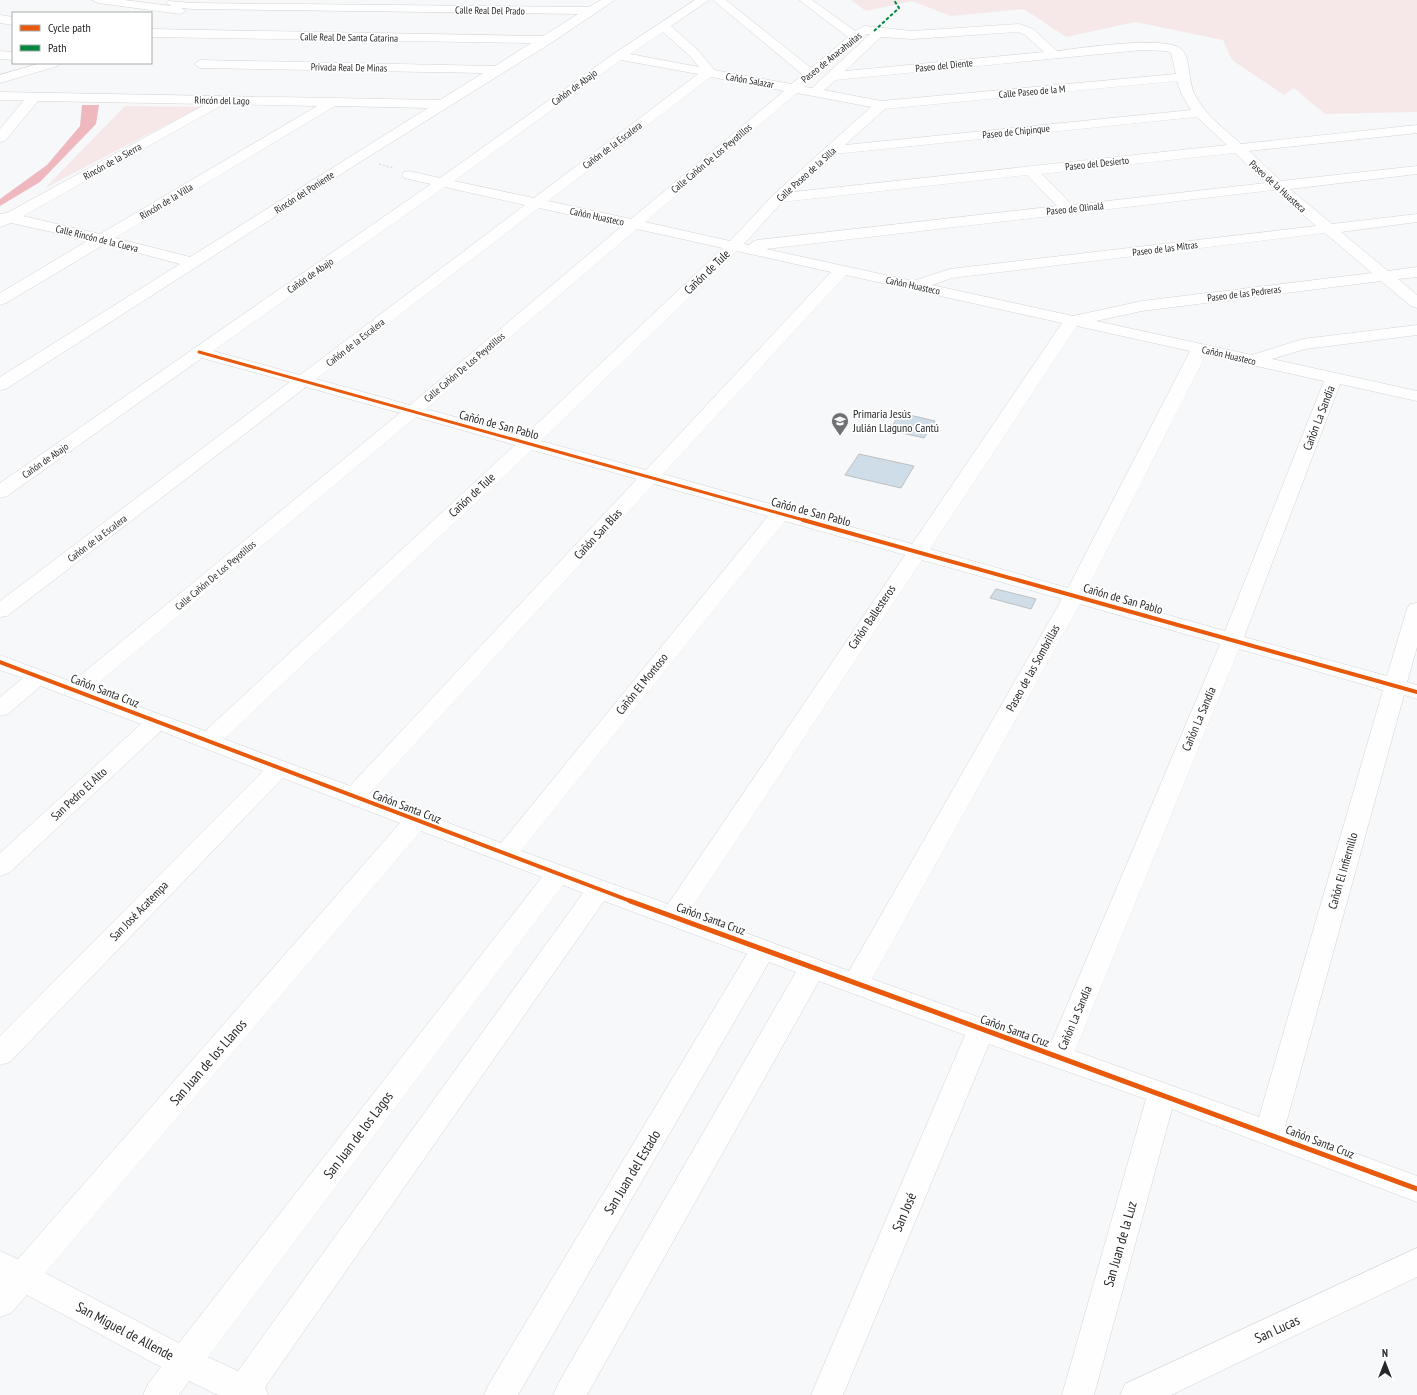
<svg xmlns="http://www.w3.org/2000/svg" width="1417" height="1395" viewBox="0 0 1417 1395" font-family="'PT Sans Narrow',sans-serif">
<style>
.green{fill:#f6e8e9}
.water{fill:#eeb8be}
.building{fill:#cedde7;stroke:#bec0c1}
.lines{fill:none;stroke-linecap:round;stroke-linejoin:round}
.street-casing{stroke:#d3d4d6;stroke-width:1}
.path{stroke:#dcdede;stroke-width:1.5;stroke-dasharray:2 2;stroke-linecap:butt}
.street{fill:#fefefe;fill-rule:evenodd}
.quiet{stroke:#00873e;stroke-width:2;stroke-dasharray:3.5 2;stroke-linecap:butt}
.cycleway-far2-casing{stroke:#fff;stroke-width:5}
.cycleway-far1-casing{stroke:#fff;stroke-width:6}
.cycleway-casing{stroke:#fff;stroke-width:8}
.cycleway-far2{stroke:#e8590c;stroke-width:3}
.cycleway-far1{stroke:#e8590c;stroke-width:4}
.cycleway{stroke:#e8590c;stroke-width:5}
.labels{text-anchor:middle;stroke-width:3.5;stroke-linejoin:round;paint-order:stroke}
.far-street-label{font-size:10px;fill:#262728;stroke:#fff}
.street-label{font-size:12px;fill:#262728;stroke:#fff}
.poi-label{font-size:12px;fill:#262728;stroke:#fff;text-anchor:start}
.near-street-label{font-size:14px;fill:#262728;stroke:#fff}
</style>
<rect width="100%" height="100%" fill="#f6f8fa"/>
<path class="green" d="M851,0H1417V112L1325,114L1294,88L1284,95L1232,60L1223,40L1135,22L1066,37L1024,9L951,16L912,1L866,11Z
M125,106L200,107L45,188Z"/>
<path class="water" d="M82,105H99L96,124L40,182L0,206V199L47,165L80,126Z"/>
<path class="building" d="M901,413L935,421L924,438L889,430Z
M859,454L914,466L901,488L845,475Z
M996,589L1036,599L1031,609L990,598Z"/>
<g class="lines">
<g class="street-casing">
<path id="street" d="M92,0H124L172,6L166,3L168,1L193,3L589,7L601,0H615L551,43L360,162L6,389L0,390V377L180,264L105,244L6,303L0,305V293L89,240L11,223L0,227V214L7,213L206,104L38,101L5,141L0,142V129L24,100H0V92L440,100L483,73L200,68L194,64L200,60L495,66L531,43L151,37V29L543,36L578,14L193,9L181,8L186,11L180,14L98,3ZM224,104L317,106L100,234L23,216ZM335,106L428,108L190,257L115,238Z
M695,0H709L671,26L699,51L714,70L791,84L803,75L713,0H726L811,68L848,37L799,0H812L855,31L864,26L912,31L1019,24L1033,29L1057,51C1080,48 1167,35 1181,49C1191,57 1188,83 1195,95C1205,115 1225,129 1241,144L1417,125V133L1249,151L1281,181L1417,166V174L1290,189L1332,224L1417,214V222L1341,232L1388,271L1417,267V277L1398,279L1417,295V308L1411,306L1381,281L1142,311L1096,321L1252,355L1303,339L1417,325V335L1305,349L1272,359L1417,391V401L1340,384L1244,637L1387,676L1407,609L1410,604L1417,603V647L1407,682L1417,685V699L1404,695L1285,1127L1417,1176V1202L1172,1109L1094,1395H1062L1146,1099L989,1044L843,1395H811L965,1035L819,981L587,1395H553L558,1384L796,972L769,962L518,1395H484L489,1384L747,954L604,901L265,1387L268,1395H218L189,1381L179,1395H143L148,1384L161,1367L27,1295L11,1313L0,1317V1251L18,1259L400,823L283,778L10,1062L0,1065V1036L263,771L161,731L9,873L0,876V853L141,724L41,686L8,714L0,716V697L23,678L0,670V655L72,682L400,413L306,387L7,616L0,617V601L290,382L202,358L7,496L0,498V483L431,184L404,178L402,175L404,172L409,171L440,178L615,53ZM663,32L691,57L699,67L630,54ZM1018,32L1025,35L1044,52L845,71L881,37L912,39ZM866,34H870L812,88L804,87ZM1142,50L1167,51L1171,53L1176,74L881,101L824,90L836,80ZM621,60L698,74L534,198L454,181ZM711,77L784,91L631,219L548,201ZM1177,81L1182,95L1191,110L845,145L885,109ZM797,93L871,107L773,195L730,241L645,222ZM1197,117L1227,145L793,192L835,154ZM1235,153L1266,183L1072,205L1042,174ZM1027,175L1057,206L757,240L752,242L749,245L744,244L782,202ZM445,187L525,205L300,375L213,351ZM1275,190L1316,226L950,269L913,281L766,249ZM539,208L622,226L410,405L316,379ZM637,229L723,248L524,436L426,409ZM1325,233L1372,273L1142,301L1073,316L932,285L952,278ZM737,251L831,272L646,470L541,441ZM846,275L1062,323L912,544L663,474ZM1077,326L1190,351L1068,588L930,549ZM1206,355L1324,381L1225,631L1086,592ZM416,417L515,445L205,731L91,689ZM532,450L637,479L350,786L224,739ZM654,484L768,516L501,843L370,793ZM785,521L905,555L668,904L521,851ZM922,560L1062,599L849,971L689,912ZM1080,604L1220,644L1051,1043L872,979ZM1239,649L1383,690L1259,1117L1075,1051ZM421,831L542,877L179,1343L45,1273ZM563,885L583,893L238,1371L208,1357Z
M0,15L13,17V25L0,23Z
M0,51L13,52V60L0,59Z
M41,63H60L58,66L0,83V75Z
M1417,1248V1277L1171,1395H1120L1125,1384Z"/>
</g>
<path class="path" d="M379,164L393,168"/>
<use href="#street" class="street"/>
<path class="quiet" d="M874,31L899,8L894,0"/>
<g class="cycleway-far2-casing">
<path id="cycleway-far2" d="M199,352L807,521"/>
</g>
<g class="cycleway-far1-casing">
<path id="cycleway-far1" d="M803,520L1417,692
M0,662L633,902"/>
</g>
<g class="cycleway-casing">
<path id="cycleway" d="M630,901C892,997 1156,1091 1417,1189"/>
</g>
<use href="#cycleway-far2" class="cycleway-far2"/>
<use href="#cycleway-far1" class="cycleway-far1"/>
<use href="#cycleway" class="cycleway"/>
</g>
<defs>
<g id="school-pin" transform="scale(0.9)"><path d="M0 17L-7.5 6A9.5 9.5 0 1 1 7.5 6Z" fill="#6f7072" stroke="#fff"/><path d="M0-5L7-2L0 1L-7-2ZM-4 1L0 2.5L4 1V4Q0 6-4 4Z" fill="#fff"/></g>
</defs>
<g fill-rule="evenodd">
<use href="#school-pin" x="840" y="421"/>
</g>
<g class="labels">
<g class="far-street-label">
<text transform="translate(490 10) rotate(1)" y="4">Calle Real Del Prado</text>
<text transform="translate(349 37) rotate(1)" y="4">Calle Real De Santa Catarina</text>
<text transform="translate(831 57) rotate(-39)" y="4">Paseo de Anacahuitas</text>
<text transform="translate(944 65) rotate(-6)" y="4">Paseo del Diente</text>
<text transform="translate(349 67) rotate(1)" y="4">Privada Real De Minas</text>
<text transform="translate(750 80) rotate(10)" y="4">Cañón Salazar</text>
<text transform="translate(574 87) rotate(-36)" y="4">Cañón de Abajo</text>
<text transform="translate(1032 91) rotate(-5)" y="4">Calle Paseo de la M</text>
<text transform="translate(222 100) rotate(1)" y="4">Rincón del Lago</text>
<text transform="translate(1016 131) rotate(-6)" y="4">Paseo de Chipinque</text>
<text transform="translate(612 145) rotate(-37)" y="4">Cañón de la Escalera</text>
<text transform="translate(711 158) rotate(-40)" y="4">Calle Cañón De Los Peyotillos</text>
<text transform="translate(112 161) rotate(-29)" y="4">Rincón de la Sierra</text>
<text transform="translate(1097 163) rotate(-6)" y="4">Paseo del Desierto</text>
<text transform="translate(806 174) rotate(-42)" y="4">Calle Paseo de la Silla</text>
<text transform="translate(1278 186) rotate(42)" y="4">Paseo de la Huasteca</text>
<text transform="translate(304 192) rotate(-33)" y="4">Rincón del Poniente</text>
<text transform="translate(166 201) rotate(-31)" y="4">Rincón de la Villa</text>
<text transform="translate(1075 208) rotate(-6)" y="4">Paseo de Olinalá</text>
<text transform="translate(597 216) rotate(12)" y="4">Cañón Huasteco</text>
<text transform="translate(97 238) rotate(14)" y="4">Calle Rincón de la Cueva</text>
<text transform="translate(1165 248) rotate(-7)" y="4">Paseo de las Mitras</text>
<text transform="translate(310 275) rotate(-35)" y="4">Cañón de Abajo</text>
<text transform="translate(913 285) rotate(12)" y="4">Cañón Huasteco</text>
<text transform="translate(1244 293) rotate(-7)" y="4">Paseo de las Pedreras</text>
<text transform="translate(355 342) rotate(-38)" y="4">Cañón de la Escalera</text>
<text transform="translate(1229 355) rotate(13)" y="4">Cañón Huasteco</text>
<text transform="translate(464 367) rotate(-40)" y="4">Calle Cañón De Los Peyotillos</text>
<text transform="translate(45 460) rotate(-35)" y="4">Cañón de Abajo</text>
<text transform="translate(97 538) rotate(-37)" y="4">Cañón de la Escalera</text>
<text transform="translate(215 575) rotate(-40)" y="4">Calle Cañón De Los Peyotillos</text>
</g>
<g class="street-label">
<text transform="translate(707 272) rotate(-44)" y="4">Cañón de Tule</text>
<text transform="translate(1319 418) rotate(-69)" y="4">Cañón La Sandía</text>
<text transform="translate(499 425) rotate(15)" y="4">Cañón de San Pablo</text>
<text transform="translate(472 495) rotate(-43)" y="4">Cañón de Tule</text>
<text transform="translate(811 512) rotate(15)" y="4">Cañón de San Pablo</text>
<text transform="translate(598 534) rotate(-47)" y="4">Cañón San Blas</text>
<text transform="translate(1123 599) rotate(16)" y="4">Cañón de San Pablo</text>
<text transform="translate(872 617) rotate(-56)" y="4">Cañón Ballesteros</text>
<text transform="translate(1033 668) rotate(-61)" y="4">Paseo de las Sombrillas</text>
<text transform="translate(642 684) rotate(-51)" y="4">Cañón El Montoso</text>
<text transform="translate(105 691) rotate(21)" y="4">Cañón Santa Cruz</text>
<text transform="translate(1199 719) rotate(-67)" y="4">Cañón La Sandía</text>
<text transform="translate(79 794) rotate(-43)" y="4">San Pedro El Alto</text>
<text transform="translate(407 807) rotate(21)" y="4">Cañón Santa Cruz</text>
<text transform="translate(1343 871) rotate(-74)" y="4">Cañón El Infiernillo</text>
<text transform="translate(139 911) rotate(-46)" y="4">San José Acatempa</text>
<text transform="translate(711 919) rotate(20)" y="4">Cañón Santa Cruz</text>
<text transform="translate(1075 1018) rotate(-67)" y="4">Cañón La Sandía</text>
<text transform="translate(1015 1031) rotate(20)" y="4">Cañón Santa Cruz</text>
<text transform="translate(1320 1142) rotate(21)" y="4">Cañón Santa Cruz</text>
</g>
<g class="poi-label">
<text x="853" y="418">Primaria Jesús<tspan x="853" dy="14">Julián Llaguno Cantú</tspan></text>
</g>
<g class="near-street-label">
<text transform="translate(208 1062) rotate(-49)" y="5">San Juan de los Llanos</text>
<text transform="translate(358 1135) rotate(-53)" y="5">San Juan de los Lagos</text>
<text transform="translate(632 1172) rotate(-59)" y="5">San Juan del Estado</text>
<text transform="translate(904 1212) rotate(-67)" y="5">San José</text>
<text transform="translate(1120 1244) rotate(-74)" y="5">San Juan de la Luz</text>
<text transform="translate(1277 1329) rotate(-25)" y="5">San Lucas</text>
<text transform="translate(125 1331) rotate(28)" y="5">San Miguel de Allende</text>
</g>
</g>
<rect x="12" y="12" width="140" height="52" fill="#ffffff" stroke="#a8a9a9"/>
<rect x="20" y="25" width="20" height="6" fill="#e8590c" stroke="#a8a9a9"/>
<text x="48" y="32" font-size="12" fill="#262728">Cycle path</text>
<rect x="20" y="45" width="20" height="6" fill="#00873e" stroke="#a8a9a9"/>
<text x="48" y="52" font-size="12" fill="#262728">Path</text>
<g transform="translate(1385 1363)" stroke="#ffffff" stroke-width="3" paint-order="stroke">
<path d="M0-3L7 15L0 10L-7 15Z" fill="#262728"/>
<text y="-6" font-size="11" font-weight="bold" text-anchor="middle" fill="#262728">N</text>
</g>
</svg>
